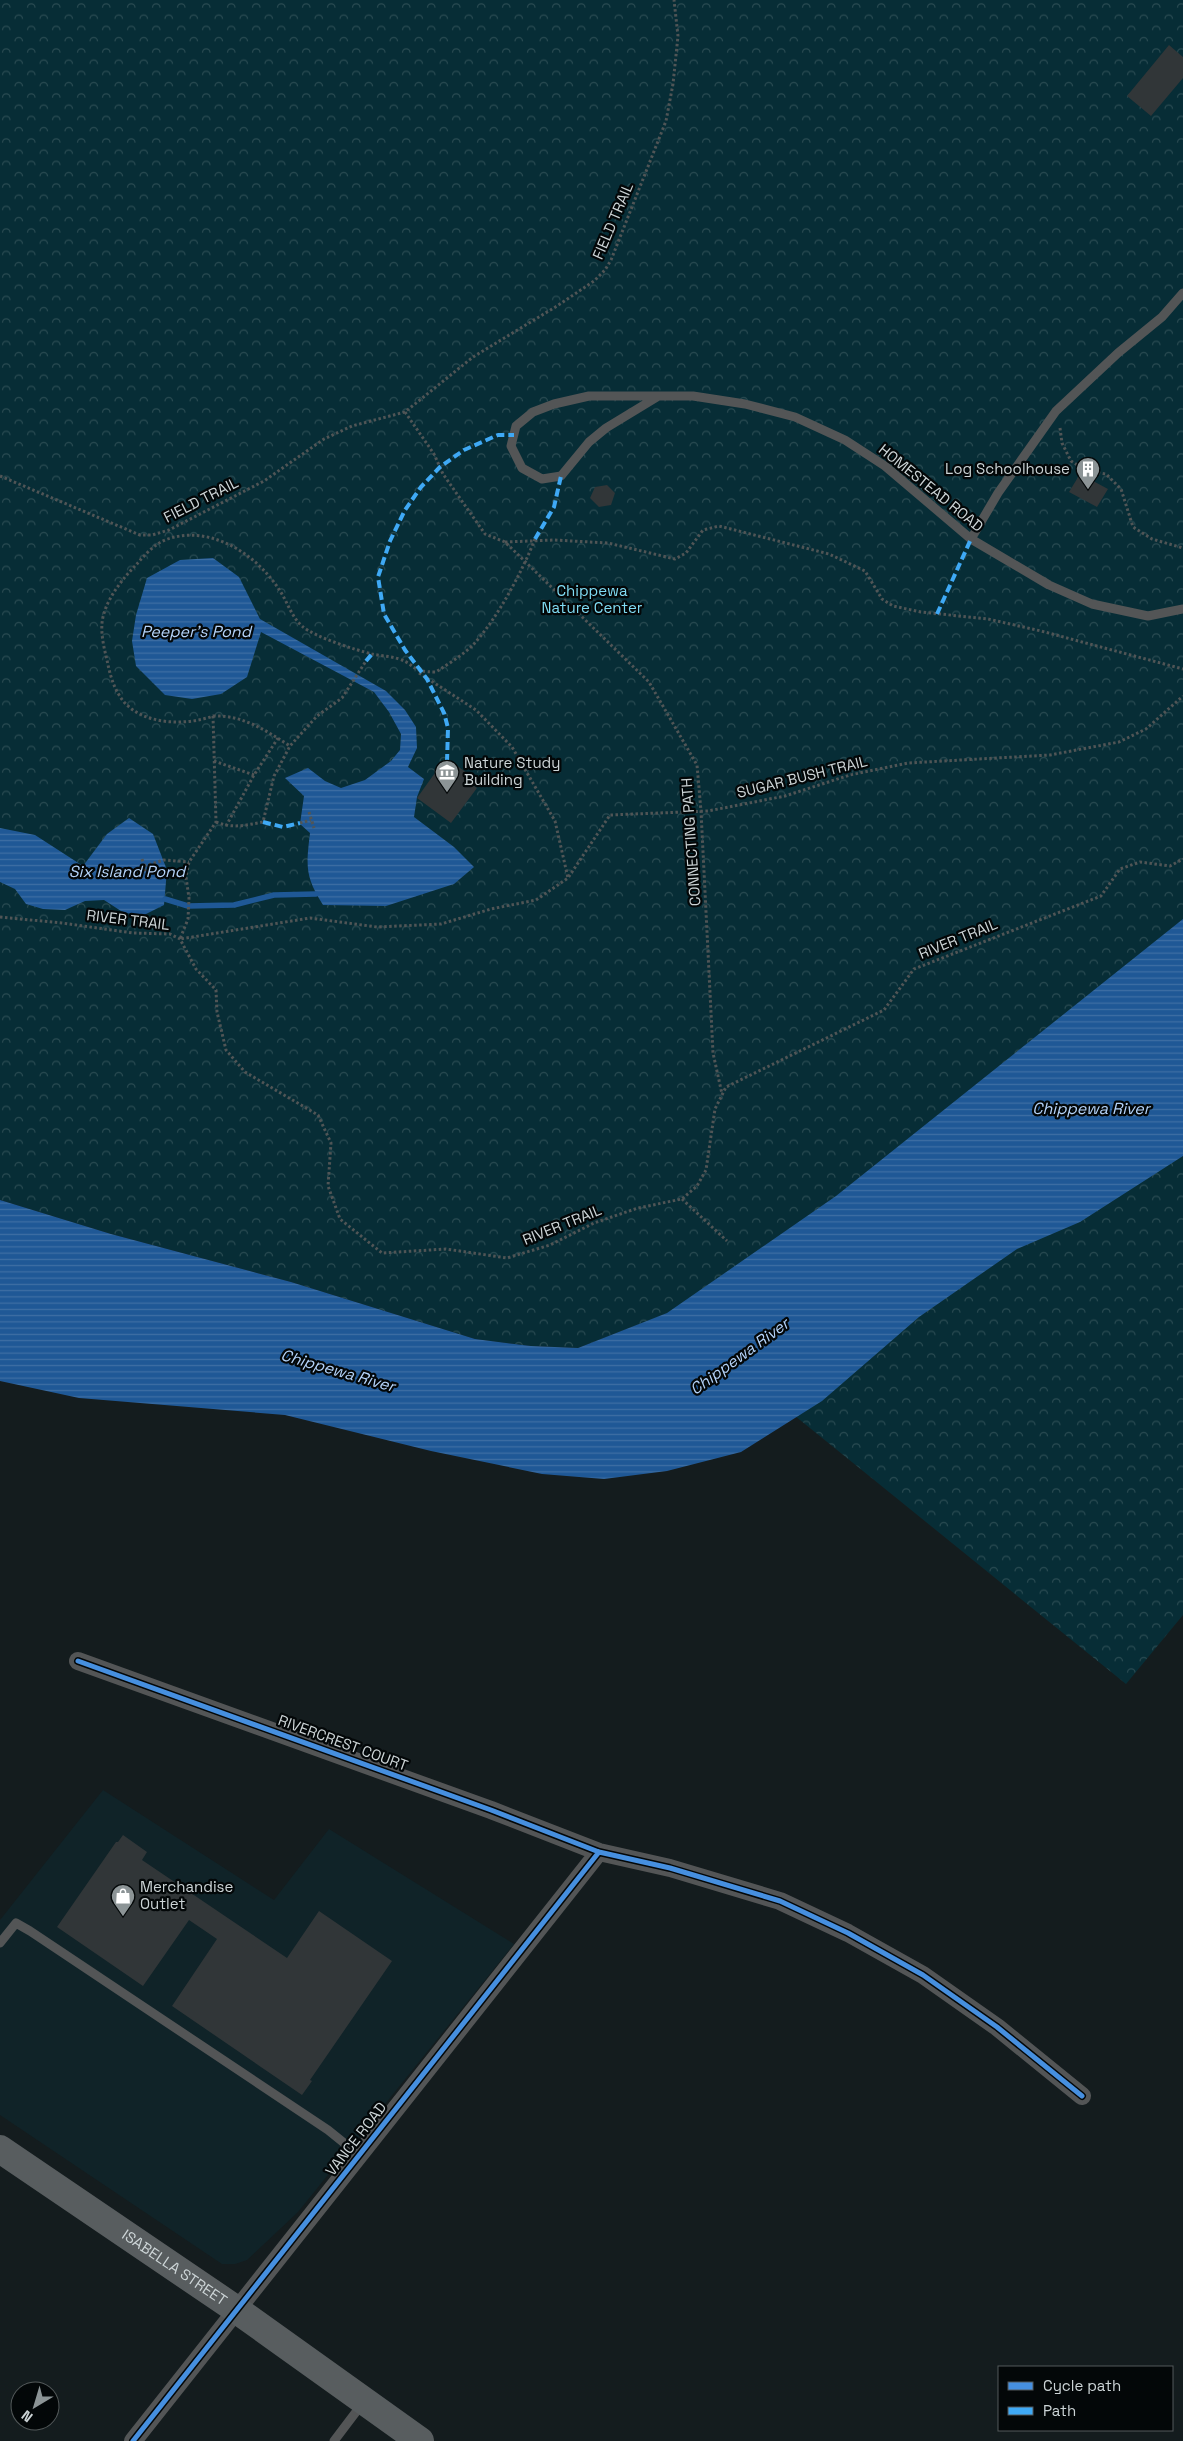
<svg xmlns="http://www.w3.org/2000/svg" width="1183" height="2441" viewBox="0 0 1183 2441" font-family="'Space Grotesk',sans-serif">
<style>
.built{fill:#102328}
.park{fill:url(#park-crowns)}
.water{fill:url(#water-rules)}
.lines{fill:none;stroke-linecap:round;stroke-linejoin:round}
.stream{stroke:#1f5896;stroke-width:5.5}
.building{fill:#313638}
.path{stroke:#505556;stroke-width:3;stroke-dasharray:2.5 2.5;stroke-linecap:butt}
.lane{stroke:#535556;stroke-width:9}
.street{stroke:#535556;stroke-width:18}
.highway{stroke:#585d5f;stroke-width:28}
.quiet{stroke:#3fa9f5;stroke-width:4;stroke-dasharray:8 4;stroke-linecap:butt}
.cycleway-casing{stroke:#030708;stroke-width:8}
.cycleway{stroke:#468fdf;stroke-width:5}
.labels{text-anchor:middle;stroke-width:4.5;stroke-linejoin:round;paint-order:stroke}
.street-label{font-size:15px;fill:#ccd4d6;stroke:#030708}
.poi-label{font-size:15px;fill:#ccd4d6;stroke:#030708;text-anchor:start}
.park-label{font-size:15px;fill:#80dcf4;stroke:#030708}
.water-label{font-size:16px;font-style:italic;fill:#b4d3f9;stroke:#030708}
</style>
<defs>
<pattern id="park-crowns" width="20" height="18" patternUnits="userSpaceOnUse" patternTransform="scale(1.25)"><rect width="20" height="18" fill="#072d36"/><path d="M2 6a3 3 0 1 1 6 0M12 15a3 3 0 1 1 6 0" fill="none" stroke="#2a4b52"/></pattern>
<pattern id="water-rules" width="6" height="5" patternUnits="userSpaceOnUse" patternTransform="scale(1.25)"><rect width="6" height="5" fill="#1f5896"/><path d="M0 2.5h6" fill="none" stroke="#3e6fa4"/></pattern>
</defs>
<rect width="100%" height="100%" fill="#141c1e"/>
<path class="built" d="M103,1790L274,1900L329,1829L514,1944L298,2212L247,2260L235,2264H222L0,2115V1920Z"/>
<path class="park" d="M0,0H1183V1615L1126,1684L668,1313L578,1348L531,1346L475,1339L291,1282L111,1234L0,1200Z"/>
<path class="water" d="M213,558L239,577L260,619L386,691L405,710L416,727L417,748L408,767L424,779L417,797L414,817L454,847L474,867L454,884L386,906L323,905C305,876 306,867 310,833L300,824L304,796L285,778L308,768L325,781L341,788L365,780L391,761L400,750L401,734L389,712L374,692L261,632L247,677L221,694L192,699L165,695L136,666L132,641L136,615L147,578L180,560Z
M129,818L153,834L167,870L164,905L140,917L121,911L104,900L85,901L65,910L43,909L26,904L15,889L0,882V828L35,835L83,866L107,834Z
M1183,919V1156L1080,1222L1017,1249L919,1317L822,1401L741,1452L667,1471L604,1479L542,1474L431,1451L285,1415L79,1398L0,1381V1200L111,1234L291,1282L475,1339L531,1346L578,1348L667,1313L836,1196Z"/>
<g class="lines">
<path class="stream" d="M165,899L188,906L234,905L274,895L316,894"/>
</g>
<path class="building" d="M1169,45L1183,57V78L1151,116L1127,96Z
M1080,474L1108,489L1097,507L1069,492Z
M607,485L615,493L611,505L599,507L590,498L595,487Z
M442,763L452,771L456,765L474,778L470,783L477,788L451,823L417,798Z
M123,1835L147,1852L142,1860L287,1958L319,1911L392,1961L310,2080L312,2081L302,2095L172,2006L217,1939L189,1920L143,1986L57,1927L116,1842H118Z"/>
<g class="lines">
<path class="path" d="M405,412L434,454L443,474L485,534L505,542L649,682L697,765L701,811L713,1053L722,1094
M1060,428L1062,443L1071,461L1087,471L1106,474L1121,489L1133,527L1152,539L1183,548
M0,476L140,535H152L169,530L264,481L324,439L352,426L405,412L473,357L557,306L594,281L605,270L611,260L666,121L673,84L678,36L674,0
M535,539C522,572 497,619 473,645C463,655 448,664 436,672C410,672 417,665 399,659C390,656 381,656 372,654C356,650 314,637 302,626C291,616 288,603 280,591C257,554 209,523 165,540C153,545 144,556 136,565C122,579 104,602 102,623C101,635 104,648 107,660C110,675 114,690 124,702C144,725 186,726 213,716L216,822L189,862L186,877L189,898L188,919L180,939L310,918L377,927L441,924L491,909L536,900L568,878L610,815L708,811L785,796L850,775L908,763L1050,755L1119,742L1146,729L1183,696
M505,542L554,540L608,543L675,559L686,553L703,530L719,526L829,554L865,571L882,599L893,606L921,612L988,619L1041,631L1183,669
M419,673L476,710L512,747L555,821L568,878
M213,716C243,715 265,730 290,746L317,716L342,698L366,661
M214,761L254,775
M309,812L314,828
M216,822C233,829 246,825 263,822L274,776L290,746
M300,823L311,820
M226,826L254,775L278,738
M142,859L146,874
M144,866L164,860L189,862
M0,917L62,923L133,933L170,934L180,939L196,969L216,990L217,1012L226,1050L245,1072L318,1115L331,1143L328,1186L340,1219L382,1253L446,1249L507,1258L550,1245L594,1223L638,1208L682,1199L697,1186L706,1170L715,1109L726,1087L884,1010L914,969L1101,896L1120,869L1140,862L1170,866L1183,859
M682,1199L727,1241"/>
<path class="lane" d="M657,397L606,428L589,442L561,476L542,479L522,468L511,446L516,426L533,412L554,404L589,396H693L745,404L795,417L845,440L885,466L971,539L1049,585L1092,604L1148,616L1183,609
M971,539L998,493L1056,411L1118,353L1162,317L1183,293
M0,1943L16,1923L30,1931L328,2130L359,2155
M334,2441L362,2404"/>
<path class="street" d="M78,1661L491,1810L599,1852L670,1868L780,1901L848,1933L923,1975L997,2027L1082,2096
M133,2441L599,1852"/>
<path class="highway" id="s1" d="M0,2149L237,2310L420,2441"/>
<path class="quiet" d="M535,539L554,507L561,476
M937,614L971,539
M366,661L372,654
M447,762L448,728L444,713L427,679L405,650L384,614L378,577L390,541L405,510L421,487L440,467L464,450L498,435H514
M263,822L283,827L300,823"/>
<g class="cycleway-casing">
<path id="cycleway" d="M78,1661L491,1810L599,1852L670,1868L780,1901L848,1933L923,1975L997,2027L1082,2096
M133,2441L599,1852"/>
</g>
<use href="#cycleway" class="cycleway"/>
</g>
<defs>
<g id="building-pin" transform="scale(1.25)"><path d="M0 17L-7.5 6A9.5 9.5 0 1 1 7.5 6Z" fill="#8c9496" stroke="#030708"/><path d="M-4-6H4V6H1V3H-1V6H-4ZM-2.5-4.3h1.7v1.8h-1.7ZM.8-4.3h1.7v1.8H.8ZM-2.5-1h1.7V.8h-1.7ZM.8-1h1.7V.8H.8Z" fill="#fff"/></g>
<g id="museum-pin" transform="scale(1.25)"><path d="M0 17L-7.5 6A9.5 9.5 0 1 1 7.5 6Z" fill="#8c9496" stroke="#030708"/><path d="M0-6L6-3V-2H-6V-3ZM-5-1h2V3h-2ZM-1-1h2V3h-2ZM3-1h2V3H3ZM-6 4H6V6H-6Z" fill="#fff"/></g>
<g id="shop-pin" transform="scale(1.25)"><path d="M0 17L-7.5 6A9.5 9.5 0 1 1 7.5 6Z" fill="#8c9496" stroke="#030708"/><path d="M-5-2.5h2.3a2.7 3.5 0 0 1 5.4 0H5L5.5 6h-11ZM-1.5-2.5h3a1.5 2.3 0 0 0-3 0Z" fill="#fff"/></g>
</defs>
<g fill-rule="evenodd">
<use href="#building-pin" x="1088" y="469"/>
<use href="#museum-pin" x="447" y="772"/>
<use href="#shop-pin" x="123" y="1896"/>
</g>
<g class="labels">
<g class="street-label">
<text transform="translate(613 221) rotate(-67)" y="5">FIELD TRAIL</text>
<text transform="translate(931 488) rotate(39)" y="5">HOMESTEAD ROAD</text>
<text transform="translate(201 500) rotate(-27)" y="5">FIELD TRAIL</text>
<text transform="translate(802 777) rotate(-14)" y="5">SUGAR BUSH TRAIL</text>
<text transform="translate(691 842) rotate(-94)" y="5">CONNECTING PATH</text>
<text transform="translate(128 920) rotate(7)" y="5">RIVER TRAIL</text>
<text transform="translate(958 939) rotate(-22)" y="5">RIVER TRAIL</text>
<text transform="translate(562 1225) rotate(-22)" y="5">RIVER TRAIL</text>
<text transform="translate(343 1743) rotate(20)" y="5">RIVERCREST COURT</text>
<text transform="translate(356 2139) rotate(-52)" y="5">VANCE ROAD</text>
<text dy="5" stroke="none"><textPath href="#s1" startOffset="211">ISABELLA STREET</textPath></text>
</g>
<g class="poi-label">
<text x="1070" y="474" text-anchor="end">Log Schoolhouse</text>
<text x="464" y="768">Nature Study<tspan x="464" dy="17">Building</tspan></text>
<text x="140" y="1892">Merchandise<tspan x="140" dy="17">Outlet</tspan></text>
</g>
<g class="park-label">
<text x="592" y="596">Chippewa<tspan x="592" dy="17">Nature Center</tspan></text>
</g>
<g class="water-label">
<text x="196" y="637">Peeper's Pond</text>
<text x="127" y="877">Six Island Pond</text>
<text x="1091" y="1114">Chippewa River</text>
<text transform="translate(739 1356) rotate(-36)" y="6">Chippewa River</text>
<text transform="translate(338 1370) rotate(16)" y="6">Chippewa River</text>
</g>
</g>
<rect x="998" y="2366" width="175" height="65" fill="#030708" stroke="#53595a"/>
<rect x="1008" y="2382" width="25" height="8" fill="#468fdf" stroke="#53595a"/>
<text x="1043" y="2391" font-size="15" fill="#ccd4d6">Cycle path</text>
<rect x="1008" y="2407" width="25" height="8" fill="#3fa9f5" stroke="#53595a"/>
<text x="1043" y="2416" font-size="15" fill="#ccd4d6">Path</text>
<g transform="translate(35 2406) rotate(218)"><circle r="24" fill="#030708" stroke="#53595a"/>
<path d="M0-4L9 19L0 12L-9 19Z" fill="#8c9496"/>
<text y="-8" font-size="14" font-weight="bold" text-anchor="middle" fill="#ccd4d6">N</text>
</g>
</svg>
